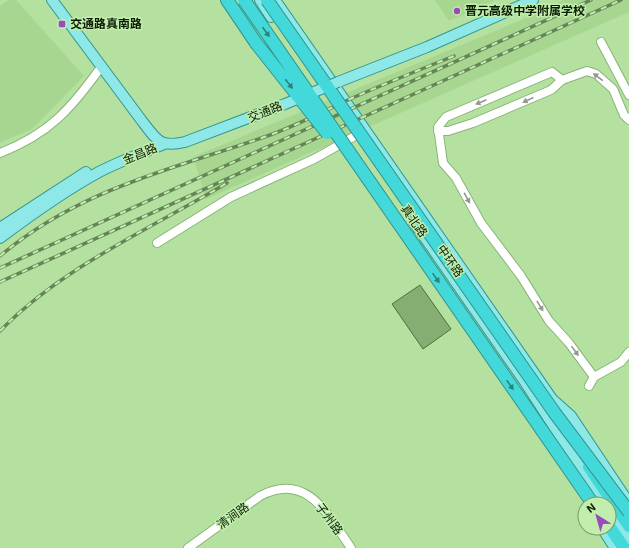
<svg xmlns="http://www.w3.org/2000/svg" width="629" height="548" viewBox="0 0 629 548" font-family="'Exo 2','Noto Sans SC',sans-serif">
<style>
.built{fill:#a6d690}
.building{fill:#85af72;stroke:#4b7237}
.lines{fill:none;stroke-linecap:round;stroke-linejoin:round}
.minor-casing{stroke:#8ab577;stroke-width:10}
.major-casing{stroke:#30968e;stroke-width:12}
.highway-casing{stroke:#30968e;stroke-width:14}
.minor{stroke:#fff;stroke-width:8}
.major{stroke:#8ee8e8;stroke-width:10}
.highway{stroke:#43d8d9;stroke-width:12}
.rail-casing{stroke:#668557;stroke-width:3.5}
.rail{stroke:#c1eead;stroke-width:2;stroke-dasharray:6;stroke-linecap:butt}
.major-bridge-casing{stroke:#30968e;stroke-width:12;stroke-linecap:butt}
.highway-bridge-casing{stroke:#30968e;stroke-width:14;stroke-linecap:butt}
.major-bridge{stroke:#8ee8e8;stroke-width:10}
.highway-bridge{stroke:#43d8d9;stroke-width:12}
.oneway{fill:#2a8379}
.oneway2{fill:#92998e}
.poi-dot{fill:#9b4ab9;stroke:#c1eead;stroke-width:1.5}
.labels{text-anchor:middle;stroke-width:3;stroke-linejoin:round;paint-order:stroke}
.poi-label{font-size:12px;font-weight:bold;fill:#0c1c04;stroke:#c1eead;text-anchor:start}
.street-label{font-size:12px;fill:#0c1c04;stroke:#c1eead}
</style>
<rect width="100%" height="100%" fill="#b4e0a0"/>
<path class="built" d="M9,0H16L84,76L32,129L0,143V6Z
M435,0H495L449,21Z
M563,0H629V12L206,199L193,157L543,11Z"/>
<path class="building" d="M420,285L451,329L423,349L392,304Z"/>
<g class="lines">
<g class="minor-casing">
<path id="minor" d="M601,42L629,95
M629,120L624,115L613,89L596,74L587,71L562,80L552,72L446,117L438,127L443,163L456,178L481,223L521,276L549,321L569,343L594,377L621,362L629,352
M438,131H448L473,123L551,90L562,80
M0,153C49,134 71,109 101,67
M157,243L231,197L314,159L355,136
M589,386L594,377
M188,548L260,496C307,471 328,515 351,548"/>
</g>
<g class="major-casing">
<path id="major" d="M52,0L142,121C157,140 159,148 185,142L285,104
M260,0L271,17
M275,0L552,399L571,416L629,503
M338,82L427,47L533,0
M414,222L525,382L604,504
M0,228L86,172
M0,238C32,214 64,191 99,172C120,161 143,153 164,144
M609,511L629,541
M602,528L615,548"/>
</g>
<g class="highway-casing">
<path id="highway" d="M227,0L256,43
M589,467L629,526
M609,526L624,548"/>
</g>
<use href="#minor" class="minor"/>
<use href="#major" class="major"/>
<use href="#highway" class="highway"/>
<g class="rail-casing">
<path id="rail" d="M0,256C81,188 174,169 270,135C298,125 324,111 350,99C384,84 419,70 454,56
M0,268L591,0
M0,282L621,0
M0,331C64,266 150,229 227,183"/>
</g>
<use href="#rail" class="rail"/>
<g class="major-bridge-casing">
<path id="major-bridge" d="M285,104L338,82"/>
</g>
<g class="highway-bridge-casing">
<path id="highway-bridge" d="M244,0L593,504
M267,0L554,412L629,512
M256,43L327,133"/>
</g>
<use href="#major-bridge" class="major-bridge"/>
<use href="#highway-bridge" class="highway-bridge"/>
</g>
<defs><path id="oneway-solid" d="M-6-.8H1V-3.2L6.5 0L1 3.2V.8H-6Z"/></defs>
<g class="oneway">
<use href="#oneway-solid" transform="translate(266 32) rotate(55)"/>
<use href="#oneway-solid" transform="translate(289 84) rotate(52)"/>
<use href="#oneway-solid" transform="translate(436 278) rotate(55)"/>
<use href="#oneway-solid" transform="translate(510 385) rotate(55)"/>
</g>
<g class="oneway2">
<use href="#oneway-solid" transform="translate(598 77) rotate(-143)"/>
<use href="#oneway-solid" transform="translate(528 100) rotate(156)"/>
<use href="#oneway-solid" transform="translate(481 102) rotate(157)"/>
<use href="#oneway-solid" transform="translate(467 198) rotate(61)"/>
<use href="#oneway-solid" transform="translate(540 306) rotate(58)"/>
<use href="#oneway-solid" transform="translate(575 351) rotate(54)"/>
</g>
<g class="poi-dot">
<circle cx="457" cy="11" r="4"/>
<rect x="58" y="20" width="8" height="8" rx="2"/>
</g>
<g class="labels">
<g class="poi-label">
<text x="465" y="15">晋元高级中学附属学校</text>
<text x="70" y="28">交通路真南路</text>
</g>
<g class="street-label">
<text transform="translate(265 112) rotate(-22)" y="4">交通路</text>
<text transform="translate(140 154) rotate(-22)" y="4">金昌路</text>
<text transform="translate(414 221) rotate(55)" y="4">真北路</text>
<text transform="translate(450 261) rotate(55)" y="4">中环路</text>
<text transform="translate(233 516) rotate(-36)" y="4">清涧路</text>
<text transform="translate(329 519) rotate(53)" y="4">子州路</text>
</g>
</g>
<g transform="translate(597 516) rotate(323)"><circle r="19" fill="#c1eead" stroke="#799a69"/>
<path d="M0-3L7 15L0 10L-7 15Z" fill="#9b4ab9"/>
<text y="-6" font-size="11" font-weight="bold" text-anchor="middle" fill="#0c1c04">N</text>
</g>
</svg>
